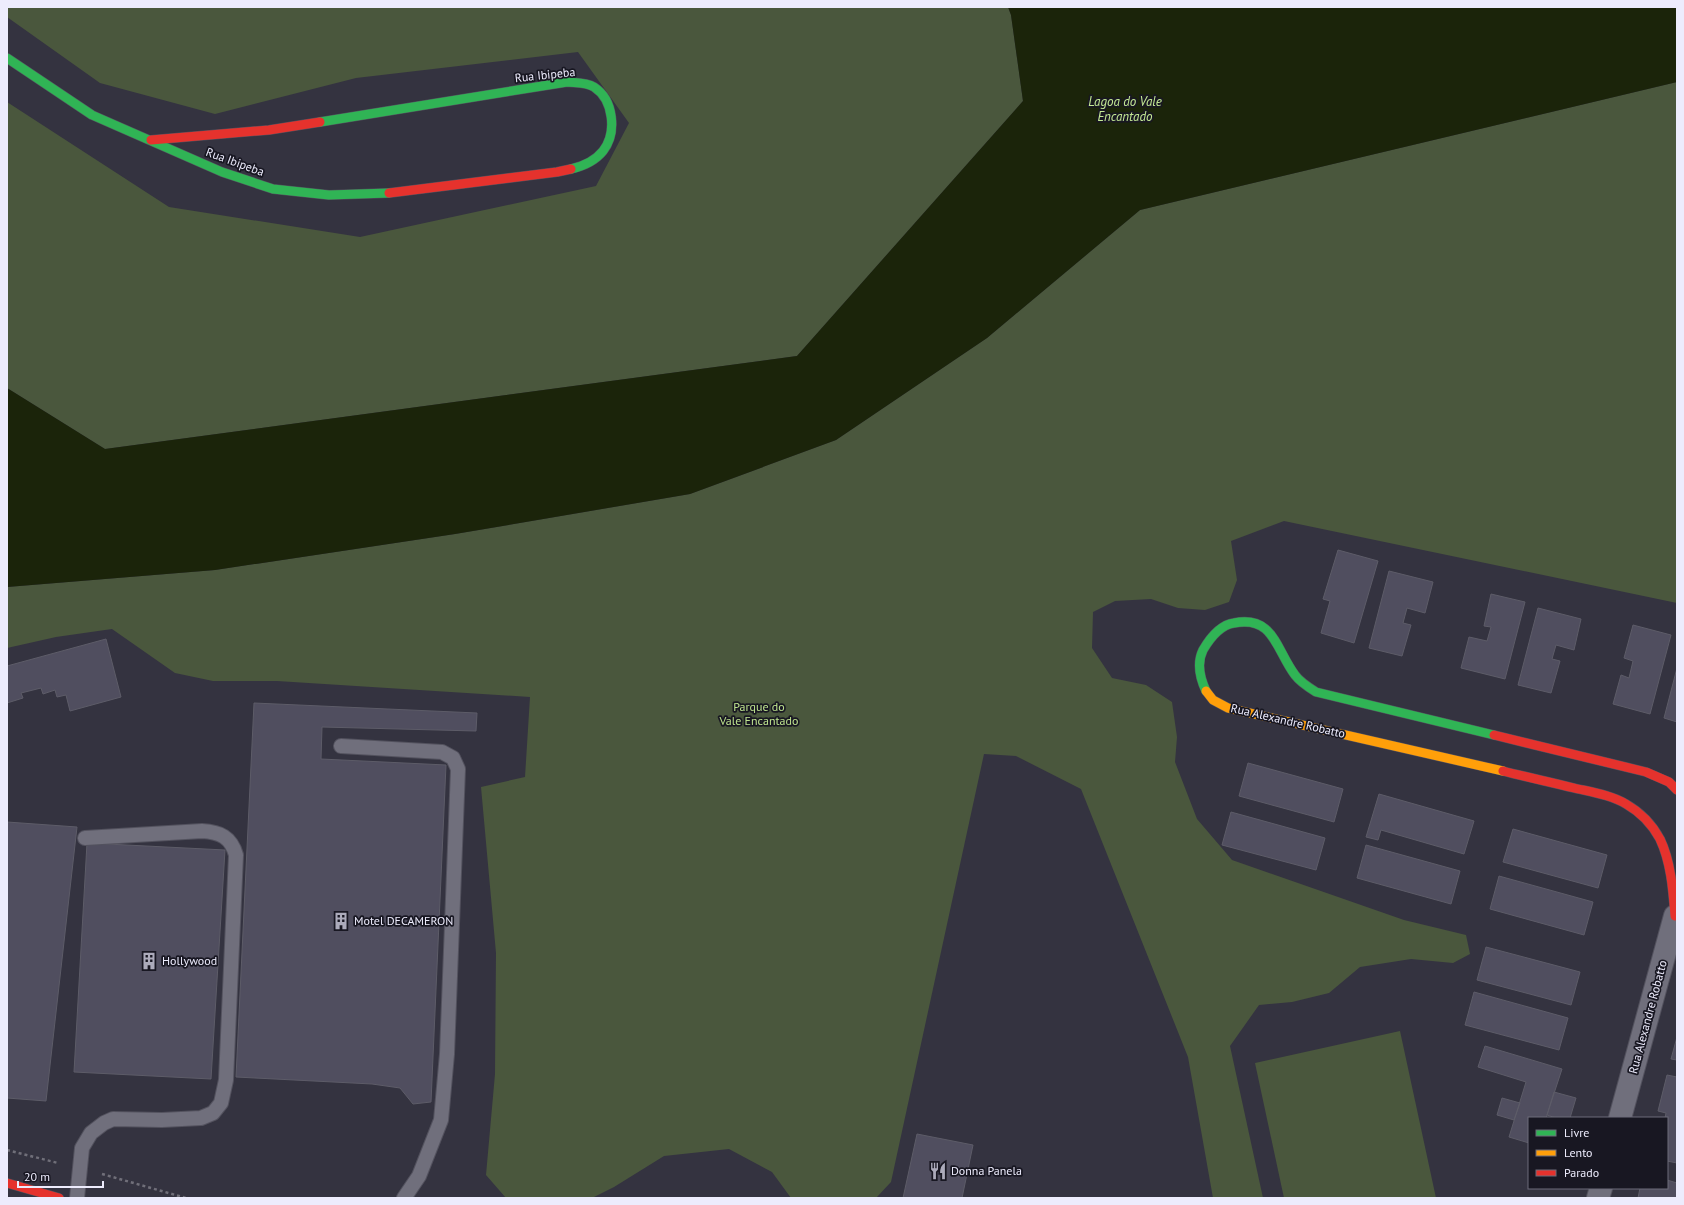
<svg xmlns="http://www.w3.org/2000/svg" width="1684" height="1205" viewBox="0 0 1684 1205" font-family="'PT Sans',sans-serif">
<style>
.green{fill:#4a573d}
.water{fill:#1b240a}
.building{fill:#504e5f;stroke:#5d5c68}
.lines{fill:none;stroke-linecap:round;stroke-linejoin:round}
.lane-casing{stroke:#53525e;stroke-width:16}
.street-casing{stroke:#53525e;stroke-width:24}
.fast-casing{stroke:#53525e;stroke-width:10}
.slow-casing{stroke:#53525e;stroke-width:10}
.jam-casing{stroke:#53525e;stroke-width:10}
.path{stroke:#706f79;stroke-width:2.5;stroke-dasharray:3 3;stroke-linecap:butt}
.lane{stroke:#706f7c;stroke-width:14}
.street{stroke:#706f7c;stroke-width:22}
.fast{stroke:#30b455;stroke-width:9}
.slow{stroke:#ff9f0a;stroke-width:9}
.jam{stroke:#e5322d;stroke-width:9}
.labels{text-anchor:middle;stroke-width:3.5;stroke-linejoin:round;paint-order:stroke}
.street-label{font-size:12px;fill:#edecfd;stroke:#181722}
.park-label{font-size:12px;fill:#bfe48f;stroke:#181722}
.poi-label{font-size:12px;fill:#edecfd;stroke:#181722;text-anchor:start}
.water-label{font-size:13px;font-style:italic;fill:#c4e994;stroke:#181722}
</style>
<rect width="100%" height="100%" fill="#343340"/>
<path class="green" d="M7,7H1008L1011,15L1023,101L797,356L105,449L7,388V102L169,207L360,237L596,186L629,123L578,52L356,78L215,114L100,83L7,17Z
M1677,82V603L1284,521L1231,541L1237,580L1229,602L1205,610L1178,608L1151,599L1115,601L1093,612L1092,648L1112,678L1146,685L1172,702L1177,737L1175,762L1197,819L1232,860L1404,920L1466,935L1470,954L1453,963L1411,959L1360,967L1329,993L1292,1002L1259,1005L1230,1046L1263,1198H1213L1188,1057L1081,789L1016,756L984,754L891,1182L876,1198H791L772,1172L729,1149L664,1156L614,1187L592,1198H506L486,1175L495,1074L496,953L481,787L525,777L530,697L277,681H213L175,673L112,629L56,637L7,648V587L215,570L455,534L690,494L836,440L987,338L1140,210Z
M1400,1031L1436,1198H1284L1255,1063Z"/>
<path class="water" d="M1008,7H1677V82L1140,210L987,338L836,440L690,494L455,534L215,570L7,587V388L105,449L797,356L1023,101L1011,15Z"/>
<path class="building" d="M1338,550L1378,561L1354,643L1321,633L1330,601L1323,599Z
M1389,571L1433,582L1425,613L1407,608L1403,623L1411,625L1402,656L1369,648Z
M1491,594L1525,602L1505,679L1461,668L1469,637L1487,641L1491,627L1484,626Z
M1538,608L1581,619L1574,650L1556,645L1552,659L1560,661L1551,693L1518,685Z
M1633,625L1671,635L1650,714L1613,704L1621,675L1629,678L1633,661L1624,658Z
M106,639L121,697L70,711L66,695L57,697L55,690L43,694L41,688L21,693L23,698L7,703V666Z
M1677,668V722L1664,718Z
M254,703L477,713L476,731L322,727L321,759L446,765L431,1102L413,1104L400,1088L372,1084L236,1077Z
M1248,763L1343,789L1334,822L1239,796Z
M1379,794L1474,821L1464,854L1381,830L1378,840L1366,837Z
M1231,812L1325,838L1316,870L1222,845Z
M7,822L77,827L46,1101L7,1098Z
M1513,829L1607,855L1598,888L1503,862Z
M87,843L225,850L211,1079L74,1072Z
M1366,845L1460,871L1451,904L1357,878Z
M1499,876L1593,902L1584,935L1490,909Z
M1486,947L1580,972L1571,1005L1477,980Z
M1474,992L1568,1018L1559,1050L1465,1025Z
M1677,1037V1060L1671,1059Z
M1485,1046L1562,1069L1546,1118H1529V1143L1509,1137L1526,1082L1478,1067Z
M1667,1075L1677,1077V1163L1667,1161V1118H1665L1666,1113L1658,1111Z
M1554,1092L1576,1098L1570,1118H1556L1547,1115Z
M1502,1098L1520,1103L1514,1120L1497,1115Z
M917,1134L973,1145L962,1198H903Z
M1667,1180L1677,1183V1198H1638L1640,1188H1667Z"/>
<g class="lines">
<g class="lane-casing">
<path id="lane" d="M341,746L442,752L453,758L458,769L447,1054L441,1120L419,1176L404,1198
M77,1198L82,1148L91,1133L104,1123L113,1119L162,1120L201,1118L213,1113L221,1103L226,1080L236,855C231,837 220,832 202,831L85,838"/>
</g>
<g class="street-casing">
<path id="street" d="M1620,1118L1675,916
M1598,1198L1601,1188"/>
</g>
<g class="fast-casing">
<path id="fast" d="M7,58L92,115L222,172L273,189L329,195L389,193
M320,122L567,82C576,83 586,82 594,87C614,100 617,133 603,151C595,161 584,166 571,169
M1206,691C1200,678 1196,664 1203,650C1210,638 1220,625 1234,623C1274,615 1276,650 1295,675C1300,682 1308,687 1316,692L1494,735"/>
</g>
<g class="slow-casing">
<path id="slow" d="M1206,691L1213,700L1228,708L1503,771"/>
</g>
<g class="jam-casing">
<path id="jam" d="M151,140L269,130L320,122
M389,193L557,172L571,169
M1494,735L1646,772L1669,782L1677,790
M1503,771C1526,777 1550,782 1574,788C1591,792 1611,795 1626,804C1640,812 1652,824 1660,839C1671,862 1673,890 1675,916
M7,1183L59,1198"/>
</g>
<path class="path" d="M7,1150L58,1163
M102,1174L186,1198"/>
<use href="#lane" class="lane"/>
<use href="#street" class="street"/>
<use href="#fast" class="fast"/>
<use href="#slow" class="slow"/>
<use href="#jam" class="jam"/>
</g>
<defs>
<g id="building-bare" transform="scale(1.38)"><path d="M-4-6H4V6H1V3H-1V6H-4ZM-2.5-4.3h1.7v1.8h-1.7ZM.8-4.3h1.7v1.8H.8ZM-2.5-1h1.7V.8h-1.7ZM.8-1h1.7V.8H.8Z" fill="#acabbb" stroke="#181722" stroke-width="2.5" paint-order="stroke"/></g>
<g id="restaurant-bare" transform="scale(1.38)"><path d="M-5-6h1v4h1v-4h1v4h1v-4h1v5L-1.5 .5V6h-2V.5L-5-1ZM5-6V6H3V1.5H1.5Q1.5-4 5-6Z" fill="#acabbb" stroke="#181722" stroke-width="2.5" paint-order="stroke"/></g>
</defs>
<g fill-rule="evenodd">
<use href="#building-bare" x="341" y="921"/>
<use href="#building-bare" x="149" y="961"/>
<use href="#restaurant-bare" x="938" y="1171"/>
</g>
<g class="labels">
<g class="street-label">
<text transform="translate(545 75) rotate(-6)" y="4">Rua Ibipeba</text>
<text transform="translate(235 162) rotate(20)" y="4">Rua Ibipeba</text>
<text transform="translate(1288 721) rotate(13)" y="4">Rua Alexandre Robatto</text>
<text transform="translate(1648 1017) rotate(-75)" y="4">Rua Alexandre Robatto</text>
</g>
<g class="park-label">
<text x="759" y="711">Parque do<tspan x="759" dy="14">Vale Encantado</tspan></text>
</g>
<g class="poi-label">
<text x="354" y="925">Motel DECAMERON</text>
<text x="162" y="965">Hollywood</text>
<text x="951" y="1175">Donna Panela</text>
</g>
<g class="water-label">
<text x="1125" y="106">Lagoa do Vale<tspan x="1125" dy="15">Encantado</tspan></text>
</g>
</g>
<rect width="1684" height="1205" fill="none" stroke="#edecfd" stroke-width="16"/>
<rect x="1528" y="1117" width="140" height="72" fill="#181722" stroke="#6d6c7a"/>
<rect x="1536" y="1130" width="20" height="6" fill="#30b455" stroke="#6d6c7a"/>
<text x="1564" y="1137" font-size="12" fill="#edecfd">Livre</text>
<rect x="1536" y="1150" width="20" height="6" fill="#ff9f0a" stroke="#6d6c7a"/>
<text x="1564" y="1157" font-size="12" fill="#edecfd">Lento</text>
<rect x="1536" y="1170" width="20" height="6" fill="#e5322d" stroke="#6d6c7a"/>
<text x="1564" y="1177" font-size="12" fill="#edecfd">Parado</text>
<path d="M18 1181v6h85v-6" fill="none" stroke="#edecfd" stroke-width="2"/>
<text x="24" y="1181" font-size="12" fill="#edecfd" stroke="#181722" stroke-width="3" paint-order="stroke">20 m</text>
</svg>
